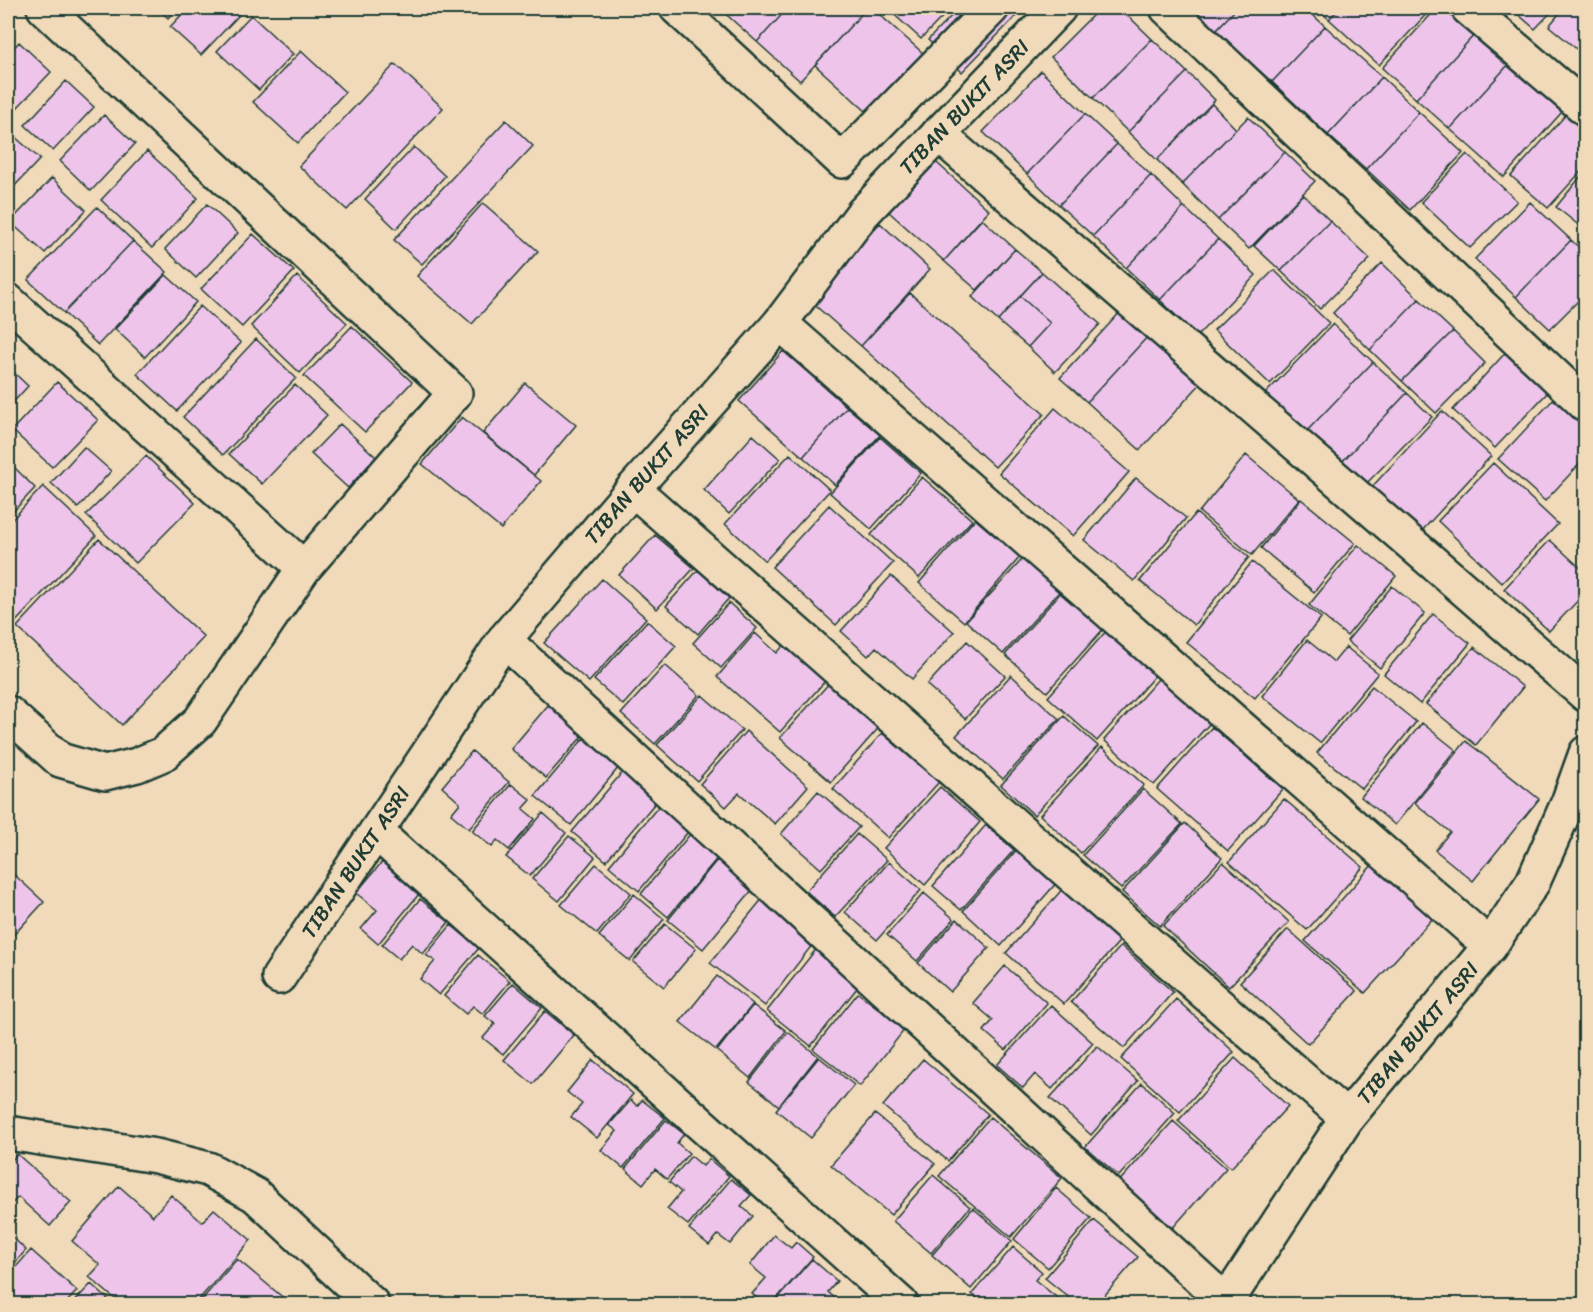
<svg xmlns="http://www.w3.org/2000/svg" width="1593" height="1312" viewBox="0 0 1593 1312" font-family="Sriracha,sans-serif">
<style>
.building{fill:#efc4eb;stroke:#1f3d34;stroke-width:1.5}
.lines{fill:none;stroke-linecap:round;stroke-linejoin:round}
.minor-casing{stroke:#1f3d34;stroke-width:38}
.minor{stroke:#f0dab9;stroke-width:33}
.labels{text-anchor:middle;stroke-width:4.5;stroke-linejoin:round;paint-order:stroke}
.street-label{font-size:21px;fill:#1f3d34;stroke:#f0dab9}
</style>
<rect width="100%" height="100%" fill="#f0dab9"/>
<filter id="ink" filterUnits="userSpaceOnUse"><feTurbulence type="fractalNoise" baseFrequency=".0167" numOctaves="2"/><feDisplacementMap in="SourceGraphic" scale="12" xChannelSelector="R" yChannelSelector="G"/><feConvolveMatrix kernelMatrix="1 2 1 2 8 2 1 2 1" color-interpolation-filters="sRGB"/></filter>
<g filter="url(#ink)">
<path class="building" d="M157,8H177L168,18Z
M188,8H231L239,15L201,55L170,27Z
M719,8H788L757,42Z
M788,8H867L800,81L757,42Z
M867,8H872L933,62L878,122L815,65Z
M887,8H951L921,39Z
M959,8H1011L1018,14L962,72L928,40Z
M1100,8H1120L1152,39L1093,98L1051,57Z
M1184,8H1237L1212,34Z
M1237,8H1305L1325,26L1272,82L1215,31Z
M1316,8H1340L1329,19Z
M1340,8H1432L1379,65L1329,19Z
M1437,8H1446L1475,34L1416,99L1382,68Z
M1511,8H1555L1535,29Z
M1564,8H1586V57L1549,26Z
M251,15L293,54L259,90L217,51Z
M1325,26L1382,77L1328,135L1272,82Z
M1475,34L1509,64L1450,129L1416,99Z
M1152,39L1187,72L1128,132L1093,98Z
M19,42L51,72L17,108L8,99V54Z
M301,51L345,92L298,143L253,102Z
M395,64L443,108L347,210L299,166Z
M1509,64L1562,112L1504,177L1450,129Z
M1041,71L1085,114L1027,174L983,132Z
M1187,72L1215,100L1157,160L1128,132Z
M1382,77L1419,112L1366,169L1328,135Z
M66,81L94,107L53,151L25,125Z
M1212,104L1236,129L1182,184L1157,160Z
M1571,109L1586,122V166L1548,208L1511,176Z
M1419,112L1463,153L1410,210L1366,169Z
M1085,114L1117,144L1059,205L1027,174Z
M104,115L135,144L91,191L60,161Z
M1248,117L1285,152L1218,220L1182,184Z
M506,120L533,146L422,264L394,240Z
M14,136L40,159L8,193V143Z
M1117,144L1151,175L1093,236L1059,205Z
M414,147L445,176L396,229L365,199Z
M147,151L198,198L152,248L101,200Z
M1285,152L1315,181L1249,249L1218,220Z
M927,154L989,210L944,261L880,204Z
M1467,154L1517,201L1470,248L1421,202Z
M1586,170V231L1556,207Z
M1151,175L1184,207L1126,268L1093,236Z
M52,178L86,210L45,253L10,222Z
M1303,194L1330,221L1281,271L1254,246Z
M1530,202L1571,240L1516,297L1475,259Z
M483,203L538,251L472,324L417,276Z
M207,204L238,233L196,278L165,249Z
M97,207L133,241L64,313L28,280Z
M1184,207L1218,239L1160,300L1126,268Z
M982,219L1015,249L977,290L944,261Z
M1330,221L1370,259L1320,309L1281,271Z
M880,223L930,269L861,346L809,300Z
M253,234L294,271L242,327L201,289Z
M1218,239L1256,275L1197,336L1160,300Z
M1571,240L1586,254V293L1550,329L1516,297Z
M133,241L167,272L98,345L64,313Z
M1015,249L1042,272L998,321L972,297Z
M1382,263L1419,299L1370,350L1333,313Z
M1274,270L1329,323L1270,384L1214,330Z
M1042,272L1100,324L1055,372L1028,347L1050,323L1020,296Z
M166,275L196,302L145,357L115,329Z
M297,276L347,323L300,373L251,326Z
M910,293L1044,414L995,467L861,346Z
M1020,296L1050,323L1028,347L998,321Z
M1419,299L1453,331L1402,381L1370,350Z
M200,306L241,343L177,411L137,374Z
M1123,309L1150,334L1087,402L1060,378Z
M1333,324L1373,362L1304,434L1263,396Z
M352,326L412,382L365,432L304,376Z
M1453,331L1485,363L1436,413L1402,381Z
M1150,334L1203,381L1140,450L1087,402Z
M256,339L296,378L223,455L183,417Z
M783,351L847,407L803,457L739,401Z
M1507,351L1550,390L1495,448L1453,410Z
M1373,362L1407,393L1338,466L1304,434Z
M8,367L28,386L8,408Z
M57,382L98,420L52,467L12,430Z
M525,383L576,425L534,475L483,433Z
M295,385L327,415L262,484L229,454Z
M1562,390L1586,412V457L1545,501L1498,459Z
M1407,393L1432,417L1361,489L1338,466Z
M847,407L880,435L835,485L803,457Z
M1055,408L1129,472L1073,536L999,473Z
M1442,411L1491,456L1419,534L1370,489Z
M462,417L541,481L501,529L422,464Z
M340,424L376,457L348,488L311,454Z
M753,435L780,459L729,514L704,490Z
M880,437L921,473L871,529L830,493Z
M84,447L111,471L78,508L51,483Z
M790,454L830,490L765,561L725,524Z
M1246,455L1299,499L1252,555L1199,512Z
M146,456L195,503L136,563L86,515Z
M8,461L35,488L8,517Z
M1493,463L1558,524L1502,583L1438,521Z
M922,477L972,520L919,578L871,535Z
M1136,478L1186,518L1134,581L1084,540Z
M43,486L96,536L8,630V524Z
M1301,499L1355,543L1314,592L1261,548Z
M829,505L893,563L836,625L772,567Z
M1196,513L1249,557L1194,625L1140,581Z
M975,519L1020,557L964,622L919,583Z
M655,535L694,568L657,609L619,575Z
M99,539L204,637L122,725L17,627Z
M1550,540L1586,573V592L1549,631L1504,589Z
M1358,545L1396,576L1347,636L1309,605Z
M1030,551L1067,583L1003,654L966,621Z
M1252,562L1321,618L1255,698L1186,642Z
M698,570L729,598L698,634L666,606Z
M891,576L954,632L912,679L876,647L868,656L841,631Z
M602,579L646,618L589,682L544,643Z
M1392,586L1425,613L1380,668L1347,641Z
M1064,589L1106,626L1047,692L1005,655Z
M729,603L757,628L721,668L693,643Z
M1433,614L1470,643L1420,704L1384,674Z
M647,621L676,646L623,705L594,680Z
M1108,629L1157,673L1097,741L1048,697Z
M755,633L777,653L792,636L833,672L780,732L717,677Z
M1307,640L1334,662L1346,647L1378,673L1320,743L1262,696Z
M967,641L1005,676L965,719L927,685Z
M1474,647L1523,687L1476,745L1426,704Z
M665,665L699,695L655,744L621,714Z
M1011,675L1059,719L1003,779L956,736Z
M1159,678L1210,723L1154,785L1104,740Z
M832,680L882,724L831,782L780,738Z
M1372,686L1416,722L1362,789L1317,753Z
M702,695L742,730L697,781L657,745Z
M549,704L585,733L546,778L511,749Z
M1064,716L1098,746L1034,815L1001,785Z
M1422,723L1456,750L1395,825L1361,797Z
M1212,727L1283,789L1228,851L1157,789Z
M746,731L808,786L775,824L739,793L726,807L700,784Z
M882,733L939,782L888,838L833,789Z
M584,738L619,767L571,825L535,796Z
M1466,741L1539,799L1473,881L1435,850L1450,832L1415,803Z
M1102,747L1144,785L1081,853L1040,815Z
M472,751L509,782L469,829L451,814L460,803L442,787Z
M626,768L661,796L606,861L572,832Z
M511,784L531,800L523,809L535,819L509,850L497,840L492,847L472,831Z
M940,787L980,822L925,885L884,848Z
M1143,789L1182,824L1121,889L1083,855Z
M818,791L859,827L821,869L781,834Z
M1284,799L1363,867L1307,930L1229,862Z
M662,802L692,827L639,891L609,866Z
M543,813L566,833L530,876L506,857Z
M1185,823L1222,858L1160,926L1122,892Z
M986,825L1014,850L961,910L933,886Z
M691,833L719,856L668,917L641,894Z
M857,834L887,860L835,917L806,891Z
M569,836L595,857L559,901L532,879Z
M1020,846L1059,880L1001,946L963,911Z
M717,860L753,889L703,949L668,920Z
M382,862L419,894L378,944L361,929L377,910L356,893Z
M889,862L921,890L877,940L845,912Z
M1223,862L1289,922L1229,987L1163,926Z
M596,864L631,893L597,934L561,905Z
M1373,864L1434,917L1365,993L1305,941Z
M8,869L44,902L8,941Z
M1066,885L1124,936L1064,1004L1006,953Z
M924,893L954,919L917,961L887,935Z
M634,894L664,919L630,961L599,936Z
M763,898L816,940L765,1006L710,963Z
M420,899L449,922L423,954L412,944L399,959L382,945Z
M957,919L989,948L950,992L918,963Z
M665,924L696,949L664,987L633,962Z
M451,925L479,948L439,995L420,979L435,961L426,955Z
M1288,929L1357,991L1308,1044L1240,982Z
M1121,946L1173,992L1124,1048L1071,1002Z
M817,948L861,983L811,1046L767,1011Z
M478,955L510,981L483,1014L473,1006L466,1014L444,996Z
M1005,966L1047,1003L1006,1050L984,1031L993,1020L973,1003Z
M717,976L753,1004L716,1050L680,1022Z
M513,983L542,1008L503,1054L483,1038L495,1024L485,1016Z
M858,993L905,1029L860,1086L813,1049Z
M1176,999L1234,1052L1180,1112L1121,1059Z
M753,1005L786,1031L750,1078L717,1051Z
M1051,1005L1093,1043L1052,1089L1035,1074L1023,1088L997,1065Z
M545,1011L574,1035L533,1084L504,1060Z
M788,1032L818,1056L779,1106L749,1082Z
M1097,1046L1138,1081L1091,1135L1050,1098Z
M819,1057L854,1085L811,1138L776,1110Z
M1235,1058L1288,1106L1231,1168L1178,1121Z
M923,1059L988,1114L948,1161L883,1106Z
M593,1060L633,1094L597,1138L571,1117L582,1104L567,1092Z
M1142,1083L1175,1113L1119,1176L1085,1147Z
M631,1100L637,1106L642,1100L665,1118L623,1168L601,1150L617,1131L609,1125Z
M875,1114L935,1164L891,1215L831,1165Z
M990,1117L1062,1178L1011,1237L939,1176Z
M666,1120L684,1134L677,1143L689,1153L667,1179L655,1169L643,1184L625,1169Z
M1173,1121L1226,1168L1169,1232L1116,1185Z
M17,1154L71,1202L50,1226L18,1197L8,1208V1165Z
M691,1156L703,1166L709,1159L729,1176L688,1225L667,1209L681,1192L669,1182Z
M933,1175L970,1207L931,1253L893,1221Z
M731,1179L751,1195L741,1206L753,1216L730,1244L718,1235L709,1245L689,1229Z
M119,1186L153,1216L171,1195L202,1222L214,1209L251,1240L195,1304H121L89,1277L100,1265L72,1241Z
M1056,1188L1091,1218L1048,1268L1014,1239Z
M973,1208L1012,1241L971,1289L932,1255Z
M1094,1220L1138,1257L1097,1304H1077L1045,1278Z
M8,1233L26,1250L8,1271Z
M774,1235L791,1248L796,1242L813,1257L772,1304H765L752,1294L766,1278L750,1265Z
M1013,1247L1042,1272L1035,1280L1061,1301L1059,1304H985L972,1294Z
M31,1250L77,1291L65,1304H8V1276Z
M237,1259L286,1300L282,1304H198Z
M812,1259L837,1281L828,1292L839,1302L836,1304H773Z
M91,1284L113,1304H72Z"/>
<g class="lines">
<g class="minor-casing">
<g id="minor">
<path d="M677,8L842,161L992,8"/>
<path d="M1167,8L1586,405"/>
<path d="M1468,8L1586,109"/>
<path d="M938,134L1586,695"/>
<path d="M8,301L304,568"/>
<path d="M780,323L1490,946"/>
<path d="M633,489L1347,1118"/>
<path d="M504,640L1226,1302"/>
<path d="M8,713L60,760L105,773L137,765L163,754L200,721L304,568L455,393L44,8"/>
<path d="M376,832L901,1304"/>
<path id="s1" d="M279,977L504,640L633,489L780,323L863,213L1059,8"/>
<path d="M8,1133L156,1156L208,1169L255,1195L372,1304"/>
<path id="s2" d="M1225,1304L1347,1118L1490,946L1533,882L1568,803L1586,753"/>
</g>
</g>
<use href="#minor" class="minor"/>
</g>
</g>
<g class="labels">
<g class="street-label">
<text dy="7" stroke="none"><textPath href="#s1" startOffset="1110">TIBAN BUKIT ASRI</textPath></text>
<text dy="7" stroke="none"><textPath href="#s1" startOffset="624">TIBAN BUKIT ASRI</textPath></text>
<text dy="7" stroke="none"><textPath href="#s1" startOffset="138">TIBAN BUKIT ASRI</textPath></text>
<text dy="7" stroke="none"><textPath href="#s2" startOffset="333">TIBAN BUKIT ASRI</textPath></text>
</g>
</g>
<rect width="1593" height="1312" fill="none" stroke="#f0dab9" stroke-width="30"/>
<rect x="15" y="15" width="1563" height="1282" fill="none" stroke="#1f3d34" stroke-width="2" filter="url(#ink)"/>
</svg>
